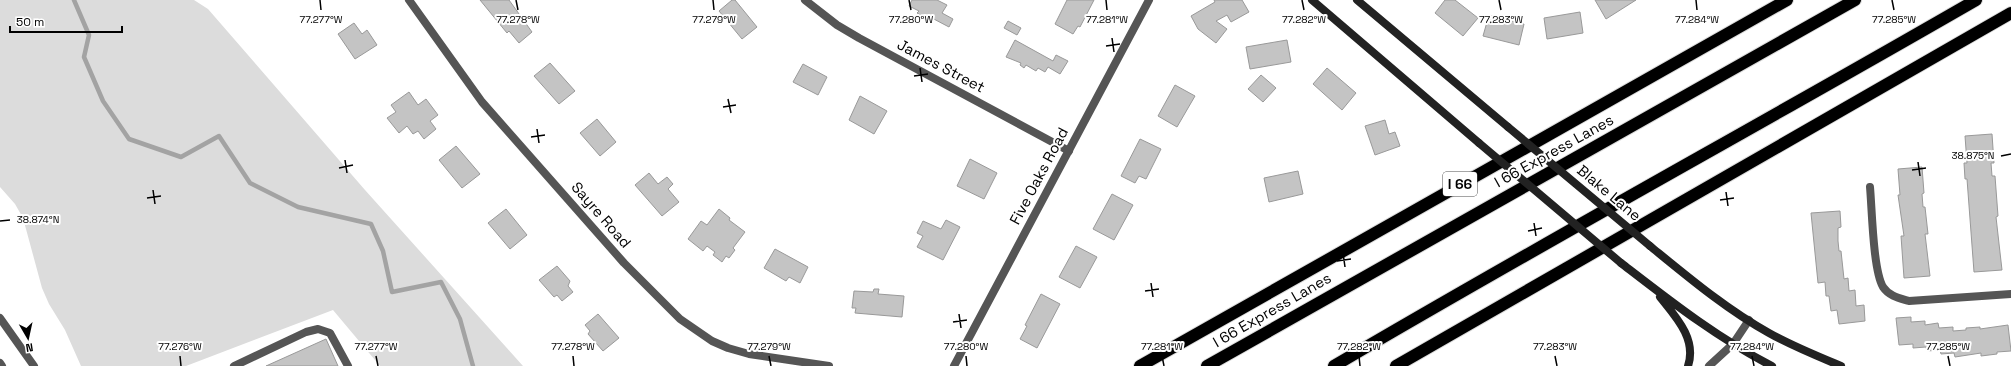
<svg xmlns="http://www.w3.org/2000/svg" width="2011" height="366" viewBox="0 0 2011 366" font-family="'Space Grotesk',sans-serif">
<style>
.green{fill:#dcdcdc}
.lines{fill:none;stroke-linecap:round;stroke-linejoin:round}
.stream{stroke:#a3a3a3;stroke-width:4.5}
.building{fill:#c4c4c4;stroke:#999}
.motorway-casing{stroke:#dbdbdb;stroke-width:14}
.minor{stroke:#555;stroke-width:8}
.tertiary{stroke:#555;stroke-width:8}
.secondary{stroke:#222;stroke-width:8}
.motorway{stroke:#000;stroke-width:12}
.secondary-bridge{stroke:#222;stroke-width:8}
.ticks{fill:none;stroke:#000;stroke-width:1.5}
.labels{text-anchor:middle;stroke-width:4;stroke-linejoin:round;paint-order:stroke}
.shield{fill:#fff;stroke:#4c4c4c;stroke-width:1}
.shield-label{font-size:14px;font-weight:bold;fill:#000}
.street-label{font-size:15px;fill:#000;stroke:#fff}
.ticks-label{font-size:10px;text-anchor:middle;fill:#000;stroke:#fff;stroke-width:4;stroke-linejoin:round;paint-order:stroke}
</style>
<rect width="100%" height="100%" fill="#fff"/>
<path class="green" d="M0,0H194L208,9L365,190L523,366H380L333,310L186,366H81L65,330L49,304L42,288L23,218L15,204L0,187Z"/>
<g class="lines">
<path class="stream" d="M74,0L89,35L84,57L103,101L129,139L181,157L219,136L250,183L298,207L371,224L383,251L392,292L441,282L460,319L473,366"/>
</g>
<path class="building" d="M480,0H509L532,32L519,43L509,31L507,33Z
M732,0H735L757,27L742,39L719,11Z
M912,0H937L947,5L942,13L953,19L949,27L930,17L929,20L917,13L919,11L909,6Z
M1067,0H1094L1080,27L1078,26L1073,34L1055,24Z
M1214,0H1242L1249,12L1231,22L1227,15L1216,21L1227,29L1216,43L1198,29L1191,16L1215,2Z
M1445,0H1455L1478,18L1463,36L1435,13Z
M1595,0H1636L1606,19Z
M1580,12L1583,33L1547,39L1544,18Z
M1489,15L1524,24L1519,45L1483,36Z
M1008,21L1021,28L1017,35L1004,28Z
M354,23L362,34L367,30L377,45L355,59L338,34Z
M1015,40L1053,61L1056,55L1068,61L1060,74L1048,67L1045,72L1038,68L1036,71L1026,65L1024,68L1020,65L1021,63L1006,57Z
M1287,40L1291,62L1250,69L1246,47Z
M550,63L575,91L559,104L534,76Z
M803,64L827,77L818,95L793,82Z
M1327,68L1356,93L1342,110L1313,84Z
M1261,75L1276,88L1263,102L1248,89Z
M1175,85L1195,96L1177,127L1158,116Z
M409,92L418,105L426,99L438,115L430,121L436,129L424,139L418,131L413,134L407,126L399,133L387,118L396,112L391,105Z
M860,96L887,111L874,134L849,120Z
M597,119L616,142L600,156L580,133Z
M1385,120L1389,134L1395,132L1400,146L1375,155L1365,126Z
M1992,134L1994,163H1991L1992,176H1995L1998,216L1996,217L2002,270L1974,272L1967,179H1965L1964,163H1967L1965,136Z
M1140,139L1161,149L1146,179L1139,176L1135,183L1121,176Z
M456,146L480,174L462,188L439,160Z
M970,159L997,173L984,199L957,186Z
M1922,167L1924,193L1922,194L1923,207H1925L1928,234H1925L1930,276L1904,278L1901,236H1904L1898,195H1900L1898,169Z
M1298,171L1303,194L1269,202L1264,178Z
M649,173L658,184L667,177L673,184L668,189L679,202L662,216L635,185Z
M1112,194L1133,205L1114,240L1093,229Z
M506,209L527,235L510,249L488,223Z
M719,209L730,218L729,220L745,232L733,248L735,250L729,258L726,256L722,262L713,255L715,252L707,246L703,251L688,239L701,221L707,225Z
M1840,211L1841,227L1838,228V241L1839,251H1841L1844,279L1848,278L1849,291L1855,290L1856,306L1864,305L1865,321L1839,324L1837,310L1831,311L1829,296H1826L1825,282L1818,283L1811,213Z
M946,220L960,227L943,260L917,247L923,236L917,233L923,221L941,229Z
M1076,246L1097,257L1080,288L1059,277Z
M775,249L808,267L800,283L789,277L786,281L764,268Z
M557,266L570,281L568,286L573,292L562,301L557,295L554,297L539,280Z
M874,289H879L878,294L904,296L902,317L855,313L856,308H852L854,291L873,292Z
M1041,294L1060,304L1037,348L1020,339L1027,326L1025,325Z
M598,314L619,338L603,351L588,334L590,331L585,325Z
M1911,317V322L1925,321V325L1938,323L1939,328L1953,327V331L1966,330V328L1980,327V329L2008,325L2011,351L1997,352V354L1981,356V353L1955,357L1954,353L1941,354L1940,350L1927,351L1926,347L1913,348V344L1899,345L1896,318Z
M326,339L338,366H266Z"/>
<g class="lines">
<g class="motorway-casing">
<path id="motorway" d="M1140,366L1787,0
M1207,366L1855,0
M1334,366C1546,241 1763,123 1976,0
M1396,366L2011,13"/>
</g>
<path class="minor" d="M409,0L482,102L624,263L680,319L712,341L728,348L749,354L829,366
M805,0L837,25L859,38L1069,151
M1870,187C1872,209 1873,270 1883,287C1889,296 1899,298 1909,301L2011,294
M234,366L306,332L318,329L330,333L348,366"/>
<path class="tertiary" d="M0,318L34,366
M0,363L2,366
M954,366L1149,0
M1709,366L1733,344L1749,320"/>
<path class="secondary" d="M1312,0L1479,143
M1357,0L1508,127
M1650,246C1688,277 1726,309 1769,333C1792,346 1817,356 1841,366
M1621,263C1669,300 1717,338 1772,366
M1660,297C1676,317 1697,339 1688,366"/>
<use href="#motorway" class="motorway"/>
<path class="secondary-bridge" d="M1508,127L1650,246
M1479,143L1621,263"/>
</g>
<path class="ticks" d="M320,0L321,10M516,0L518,10M713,0L714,10M909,0L911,10M1106,0L1107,10M1302,0L1304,10M1499,0L1501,10M1696,0L1697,10M1892,0L1894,10M1112,38L1114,52M1106,46L1120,44M920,68L922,82M914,76L928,74M728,99L731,113M723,107L736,105M537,129L539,143M531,137L545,135M2001,156L2011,154M345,160L347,173M1918,162L1920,176M339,168L353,165M1912,170L1926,168M153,190L155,204M1726,192L1728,206M147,198L161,196M1720,200L1734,198M0,221L10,220M1534,223L1536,236M1528,231L1542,228M1343,253L1345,267M1337,261L1351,259M1151,283L1153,297M1145,291L1159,289M959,314L961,328M953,322L967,320M180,356L181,366M376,356L378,366M573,356L574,366M769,356L771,366M966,356L967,366M1162,356L1164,366M1359,356L1360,366M1555,356L1557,366M1752,356L1754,366M1948,356L1950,366"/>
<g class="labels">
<rect class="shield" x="1443" y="172" width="34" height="24" rx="3"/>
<g class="shield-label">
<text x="1460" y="189">I 66</text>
</g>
<g class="street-label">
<text transform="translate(941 66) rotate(28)" y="5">James Street</text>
<text transform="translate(1554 151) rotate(-29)" y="5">I 66 Express Lanes</text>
<text transform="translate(1039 176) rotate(-62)" y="5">Five Oaks Road</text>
<text transform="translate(1609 193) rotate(40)" y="5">Blake Lane</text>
<text transform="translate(601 215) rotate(49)" y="5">Sayre Road</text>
<text transform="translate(1272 310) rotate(-30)" y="5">I 66 Express Lanes</text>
</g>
</g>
<g class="ticks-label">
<text x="321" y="23">77.277°W</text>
<text x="518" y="23">77.278°W</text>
<text x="714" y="23">77.279°W</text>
<text x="911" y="23">77.280°W</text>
<text x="1107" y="23">77.281°W</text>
<text x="1304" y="23">77.282°W</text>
<text x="1501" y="23">77.283°W</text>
<text x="1697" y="23">77.284°W</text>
<text x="1894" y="23">77.285°W</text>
<text x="1973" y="159">38.875°N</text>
<text x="38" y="223">38.874°N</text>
<text x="180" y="350">77.276°W</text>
<text x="376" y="350">77.277°W</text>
<text x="573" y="350">77.278°W</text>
<text x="769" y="350">77.279°W</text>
<text x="966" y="350">77.280°W</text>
<text x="1162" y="350">77.281°W</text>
<text x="1359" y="350">77.282°W</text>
<text x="1555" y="350">77.283°W</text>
<text x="1752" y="350">77.284°W</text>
<text x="1948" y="350">77.285°W</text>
</g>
<g transform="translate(28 338) rotate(171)" stroke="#ffffff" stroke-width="3" paint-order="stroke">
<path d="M0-3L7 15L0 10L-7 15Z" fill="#000000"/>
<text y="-6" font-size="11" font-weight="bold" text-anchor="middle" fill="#000000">N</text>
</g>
<path d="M10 26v6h112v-6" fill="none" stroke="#000000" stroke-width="2"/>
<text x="16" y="26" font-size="12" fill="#000000" stroke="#ffffff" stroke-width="3" paint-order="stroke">50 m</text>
</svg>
